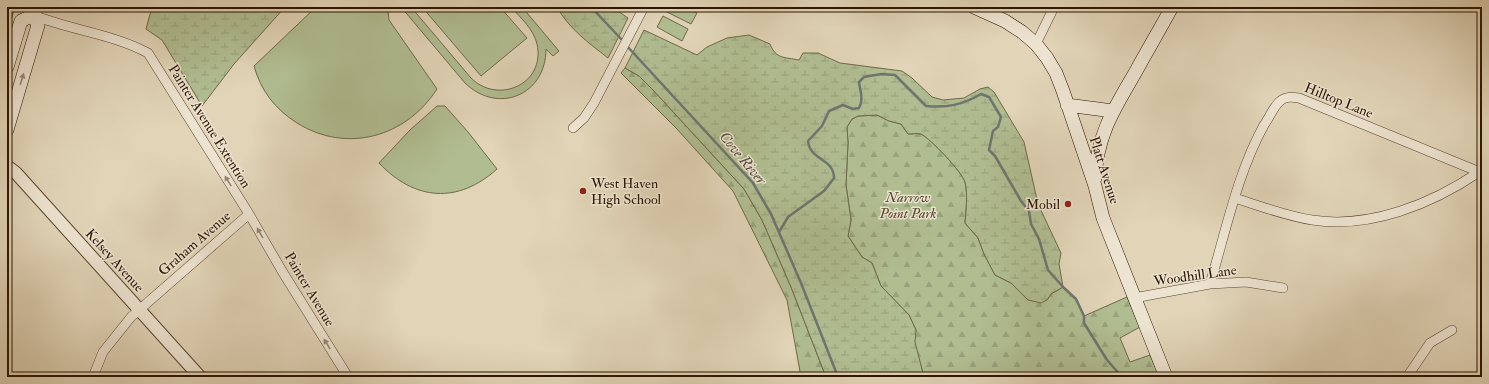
<svg xmlns="http://www.w3.org/2000/svg" width="1489" height="384" viewBox="0 0 1489 384" font-family="'IM FELL Double Pica',serif">
<style>
.forest{fill:url(#forest-firs);stroke:#6e694a}
.wetland{fill:url(#wetland-marsh);stroke:#6e694a}
.park{fill:#b0bd91;stroke:#6e694a}
.lines{fill:none;stroke-linecap:round;stroke-linejoin:round}
.stream{stroke:#6e7570;stroke-width:2.5}
.minor-casing{stroke:#5a452f;stroke-width:10}
.tertiary-casing{stroke:#5a452f;stroke-width:14}
.secondary-casing{stroke:#2d1502;stroke-width:14}
.minor{stroke:#ece3d0;stroke-width:9}
.tertiary{stroke:#ece3d0;stroke-width:12}
.secondary{stroke:#ece3d0;stroke-width:13}
.oneway{fill:#968673}
.poi-dot{fill:#8f2418;stroke:#ece3d0;stroke-width:1.5}
.labels{text-anchor:middle;stroke-width:3;stroke-linejoin:round;paint-order:stroke}
.street-label{font-size:14px;fill:#2d1502;stroke:#ece3d0}
.poi-label{font-size:14px;fill:#2d1502;stroke:#ece3d0;text-anchor:start}
.park-label{font-size:14px;font-style:italic;fill:#54472d;stroke:#ece3d0}
.water-label{font-size:15px;font-style:italic;fill:#534d42;stroke:#ece3d0}
</style>
<defs>
<pattern id="forest-firs" width="22" height="20" patternUnits="userSpaceOnUse"><rect width="22" height="20" fill="#b0bd91"/><path d="M5 1l3.5 6h-7zM16 11l3.5 6h-7z" fill="#98a27b"/></pattern>
<pattern id="wetland-marsh" width="20" height="14" patternUnits="userSpaceOnUse"><rect width="20" height="14" fill="#b0bd91"/><path d="M1 5h8M5 5V1M11 12h8M15 12V8" fill="none" stroke="#98a27b"/></pattern>
</defs>
<rect width="100%" height="100%" fill="#e1d4b7"/>
<filter id="stains"><feTurbulence type="fractalNoise" baseFrequency=".005" numOctaves="4"/><feColorMatrix values="0 0 0 0 .2 0 0 0 0 .09 0 0 0 0 .02 0 0 0 .5 -.17"/></filter>
<radialGradient id="worn" r=".72"><stop offset=".6" stop-color="#630" stop-opacity="0"/><stop offset="1" stop-color="#630" stop-opacity=".3"/></radialGradient>
<path class="forest" d="M625,68L639,76L653,90L744,189L762,220L791,287L826,377H801L787,300L733,191L676,128L621,73Z
M877,115L889,121L901,124L908,134C912,134 917,133 921,134C931,139 962,172 965,182C968,195 966,210 965,223L978,238L984,254L995,275L1011,283L1028,300H1047L1051,294L1063,287L1076,299L1084,316L1127,297L1140,327L1120,338L1130,362L1150,355L1160,377H924L914,342L916,330L909,315L881,286L872,263L862,257L848,236L851,220L846,185L848,143L847,127L852,119L858,116Z"/>
<path class="wetland" d="M152,7H285L234,64L202,106L162,40L146,29Z
M557,7H612L628,18L608,58C589,43 569,29 557,7Z
M644,30L697,55L707,47L727,38L749,35L770,44C776,59 784,57 799,60L803,53H818L840,63L902,71L912,78L932,97L943,100L964,98L980,89L988,87L994,92L1024,142L1038,204L1061,253L1059,264L1063,287L1051,294L1047,300L1041,303L1028,300L1011,283L995,275L984,254L978,238L965,223C966,210 968,195 965,182C962,172 931,139 921,134C917,133 912,134 908,134L901,124L889,121L877,115L858,116L852,119L847,127L848,143L846,185L851,220L848,236L862,257L872,263L881,286L909,315L916,330L915,342L924,377H826L791,287L762,220L744,189L653,90L639,76L625,68Z"/>
<path class="park" d="M7,7H15L7,33Z
M316,7H385L388,10L389,20L437,89C406,137 347,154 297,123C275,109 261,91 254,66Z
M401,7H411L471,78C498,105 546,84 537,44C534,30 521,18 511,7H522L559,51L553,56L546,49C546,95 498,115 465,83Z
M422,7H500L527,38L481,76Z
M667,7H686L697,13L691,24L665,11Z
M663,16L688,29L682,41L657,27Z
M437,106H445L468,132L497,169C458,204 415,201 379,163L410,130Z"/>
<g class="lines">
<path class="stream" d="M591,7L623,41
M626,45L753,183L771,214L801,283L838,377
M779,232L788,217L824,191L834,178C834,158 810,161 808,141L822,126L829,111L843,105L853,109L859,108C864,99 860,91 859,82L864,77L869,76L882,74L895,75L926,106C947,108 962,105 981,94L989,97L1001,117L998,127L993,131L989,150L995,156L1021,201L1029,211L1031,224L1039,239L1048,270L1063,287L1076,299L1084,316V323L1107,360L1122,377"/>
<g class="minor-casing">
<path id="minor" d="M33,15C70,30 113,34 148,53L249,214L282,271L348,377
M1036,44L1054,7
M573,128L584,118L594,103L644,7
M1235,198C1260,206 1286,216 1312,220C1370,229 1432,204 1479,172
M1210,284C1226,231 1237,174 1264,125C1269,118 1273,108 1279,102C1285,96 1292,97 1299,98L1482,173
M1134,298L1210,284L1246,282L1283,288
M93,377L103,352L131,317L249,214
M1407,377L1430,343L1452,330"/>
</g>
<g class="tertiary-casing">
<path id="tertiary" d="M7,166L16,173L200,377"/>
</g>
<g class="secondary-casing">
<path id="secondary" d="M974,7L1005,21L1022,32L1036,44L1047,58L1056,73L1063,91L1095,186L1103,218L1166,377
M7,67L21,21L33,15
M1067,105L1113,111
M7,130L38,25L33,15L36,7
M1095,178C1097,135 1114,109 1135,73C1147,51 1160,29 1172,7"/>
</g>
<use href="#minor" class="minor"/>
<use href="#tertiary" class="tertiary"/>
<use href="#secondary" class="secondary"/>
</g>
<defs><path id="oneway-solid" d="M-6-.8H1V-3.2L6.5 0L1 3.2V.8H-6Z"/></defs>
<g class="oneway">
<use href="#oneway-solid" transform="translate(22 79) rotate(-73)"/>
<use href="#oneway-solid" transform="translate(228 181) rotate(-122)"/>
<use href="#oneway-solid" transform="translate(260 233) rotate(-120)"/>
<use href="#oneway-solid" transform="translate(327 344) rotate(-122)"/>
</g>
<g class="poi-dot">
<circle cx="583" cy="191" r="4"/>
<circle cx="1068" cy="204" r="4"/>
</g>
<g class="labels">
<g class="street-label">
<text transform="translate(1339 100) rotate(22)" y="5">Hilltop Lane</text>
<text transform="translate(210 126) rotate(58)" y="5">Painter Avenue Extention</text>
<text transform="translate(1105 170) rotate(72)" y="5">Platt Avenue</text>
<text transform="translate(194 243) rotate(-41)" y="5">Graham Avenue</text>
<text transform="translate(115 260) rotate(48)" y="5">Kelsey Avenue</text>
<text transform="translate(1195 275) rotate(-8)" y="5">Woodhill Lane</text>
<text transform="translate(310 289) rotate(59)" y="5">Painter Avenue</text>
</g>
<g class="poi-label">
<text x="591" y="188">West Haven<tspan x="591" dy="16">High School</tspan></text>
<text x="1060" y="209" text-anchor="end">Mobil</text>
</g>
<g class="park-label">
<text x="908" y="202">Narrow<tspan x="908" dy="16">Point Park</tspan></text>
</g>
<g class="water-label">
<text transform="translate(743 158) rotate(50)" y="5">Cove River</text>
</g>
</g>
<rect width="1489" height="384" fill="none" stroke="#e1d4b7" stroke-width="24"/>
<rect x="8" y="8" width="1473" height="368" fill="none" stroke="#2d1502" stroke-width="2"/>
<rect x="12" y="12" width="1465" height="360" fill="none" stroke="#2d1502"/>
<rect width="100%" height="100%" filter="url(#stains)"/>
<rect width="100%" height="100%" fill="url(#worn)"/>
</svg>
